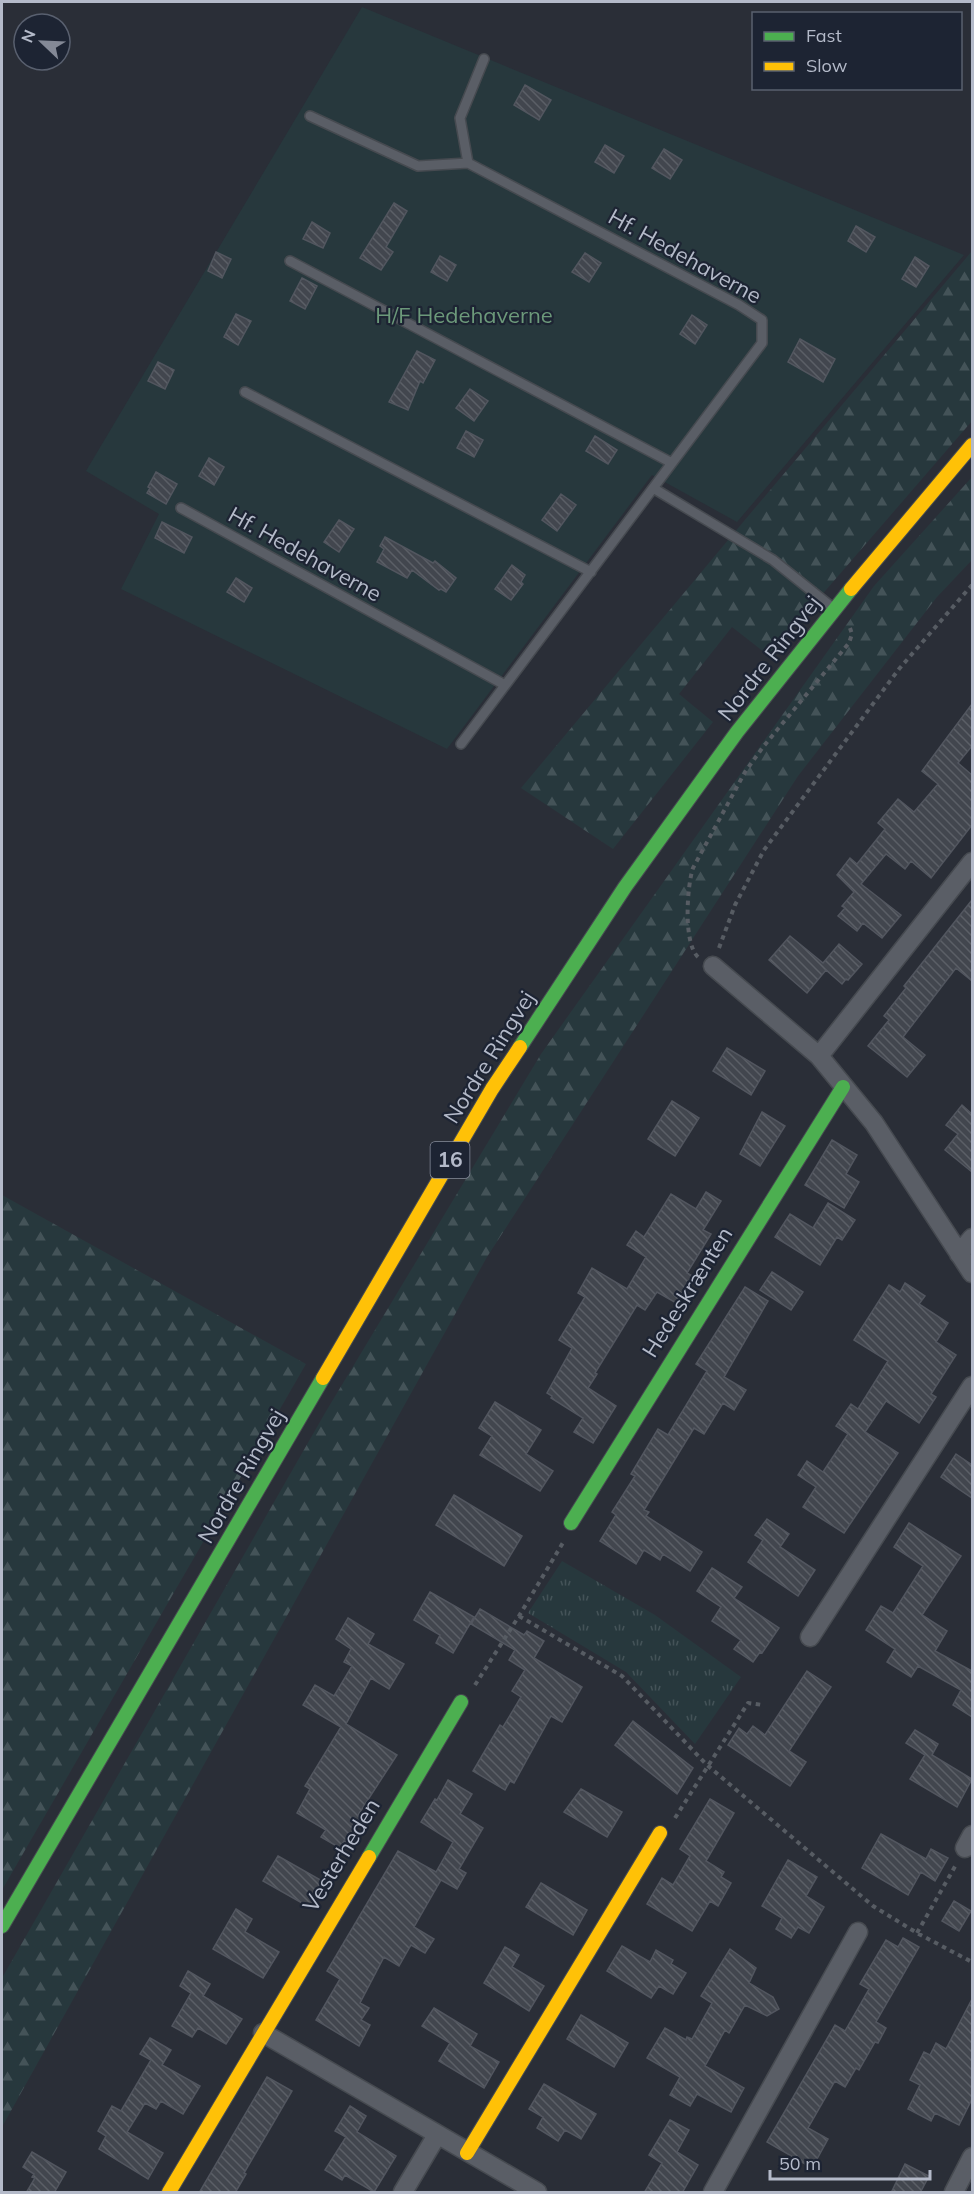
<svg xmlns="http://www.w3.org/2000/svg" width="974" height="2194" viewBox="0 0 974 2194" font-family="Mulish,sans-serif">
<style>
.grass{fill:url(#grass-tufts)}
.forest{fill:url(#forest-firs)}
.garden{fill:#27383d}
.building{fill:url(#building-back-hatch);stroke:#52565f;stroke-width:1.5}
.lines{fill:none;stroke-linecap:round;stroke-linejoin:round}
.lane-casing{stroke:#464a50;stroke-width:12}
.street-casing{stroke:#464a50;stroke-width:21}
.fast-casing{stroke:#464a50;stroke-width:16}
.slow-casing{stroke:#464a50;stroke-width:16}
.path{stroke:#575c63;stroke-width:4;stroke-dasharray:4.5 4.5;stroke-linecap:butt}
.lane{stroke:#5a5e66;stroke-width:9}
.street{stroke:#5a5e66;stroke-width:18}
.fast{stroke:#4caf50;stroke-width:14}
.slow{stroke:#ffc107;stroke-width:14}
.labels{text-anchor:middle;stroke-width:4.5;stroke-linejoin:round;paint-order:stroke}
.shield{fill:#1d2433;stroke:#878d9c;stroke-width:1.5}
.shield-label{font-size:21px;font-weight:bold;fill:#b4bac9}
.street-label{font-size:22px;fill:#b4bac9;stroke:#1d2433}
.park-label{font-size:22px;fill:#6c997a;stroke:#1d2433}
</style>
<defs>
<pattern id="grass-tufts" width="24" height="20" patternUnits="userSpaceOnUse" patternTransform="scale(1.5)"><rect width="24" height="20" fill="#27383d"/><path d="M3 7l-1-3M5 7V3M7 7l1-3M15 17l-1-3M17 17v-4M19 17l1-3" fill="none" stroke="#445358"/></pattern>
<pattern id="forest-firs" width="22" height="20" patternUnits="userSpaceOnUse" patternTransform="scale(1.5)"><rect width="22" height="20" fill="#27383d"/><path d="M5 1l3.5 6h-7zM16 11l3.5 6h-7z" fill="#445358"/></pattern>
<pattern id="building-back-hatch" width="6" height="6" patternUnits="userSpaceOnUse" patternTransform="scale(1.5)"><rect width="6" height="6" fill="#42464e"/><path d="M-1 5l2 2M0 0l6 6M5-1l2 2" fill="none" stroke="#5b5f66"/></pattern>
</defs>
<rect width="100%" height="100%" fill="#2a2e37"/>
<path class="grass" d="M562,1561L655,1615L741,1677L695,1744L626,1672L528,1613Z"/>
<path class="forest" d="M972,251V421L769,656L732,627L679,694L713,722L613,849L521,788L744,521Z
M972,477V560L937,597L798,776L487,1257L2,2127V1978L325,1413L541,1054L874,586Z
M2,1195L306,1364L2,1890Z"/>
<path class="garden" d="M362,7L964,255L737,522L652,475L447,749L121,589L159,514L86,471Z"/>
<path class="building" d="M525,85L551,100L539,120L514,105Z
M605,145L624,156L614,173L595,162Z
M664,149L682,160L670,179L652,168Z
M394,203L407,211L386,247L393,252L381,270L360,258Z
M312,222L330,233L323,248L303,239Z
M856,226L875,237L866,252L848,241Z
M216,252L231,259L222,278L208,271Z
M585,253L601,263L589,282L572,272Z
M440,256L456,265L447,281L431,272Z
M915,257L929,266L916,287L902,279Z
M302,278L317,286L305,309L290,301Z
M236,314L251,321L238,345L224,337Z
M692,315L707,325L695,344L680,334Z
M800,339L835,359L823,382L788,362Z
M417,351L435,360L423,383L420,381L408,410L389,402Z
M158,362L174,370L165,389L148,381Z
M470,389L488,401L474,421L456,408Z
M466,431L483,440L474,457L457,448Z
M595,436L617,450L608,464L586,451Z
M209,458L224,467L214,485L199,476Z
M156,472L177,484L166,504L147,493L150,488L148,487Z
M561,494L576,505L557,531L542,520Z
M339,520L354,529L339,552L324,542Z
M162,522L192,537L184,553L155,538Z
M385,537L433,563L435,561L456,578L446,592L441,589L439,590L412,570L407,578L377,562L384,549L380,546Z
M512,565L525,575L521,582L523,584L511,600L495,589Z
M236,578L252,588L244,602L227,592Z
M972,704V746L958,763L972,775V825L931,878L911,861L905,869L886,854L861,884L901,915L882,938L863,923L857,931L838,916L845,908L842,906L854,892L837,875L850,858L857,864L885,829L878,823L898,799L914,812L938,784L922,771Z
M972,900V981L956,968L903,1037L925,1055L907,1077L868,1046L889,1020L884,1016L906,988L904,986Z
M790,936L823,963L839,944L862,964L848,980L846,979L842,984L826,970L807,993L769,960Z
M727,1048L765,1071L751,1095L713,1071Z
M672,1101L699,1118L675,1156L648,1139Z
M962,1105L972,1114V1172L945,1150L958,1134L946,1125Z
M762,1112L785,1126L760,1166L740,1154Z
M832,1140L857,1155L846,1174L859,1182L844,1208L805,1185Z
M706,1192L721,1201L703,1230L711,1234L687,1273L694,1277L678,1304L657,1292L645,1310L637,1305L595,1373L597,1374L588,1388L616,1406L593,1443L574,1432L583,1418L551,1398L552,1396L547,1393L572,1348L559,1340L585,1297L578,1293L592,1268L627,1289L646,1257L627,1245L636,1231L644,1237L671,1194L696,1209Z
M828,1203L855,1220L842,1240L837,1237L820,1265L775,1237L790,1214L813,1228Z
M772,1272L803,1292L791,1310L760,1290Z
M905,1283L925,1296L919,1304L948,1323L936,1342L956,1355L931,1394L936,1397L919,1423L886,1401L865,1432L898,1453L844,1533L803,1507L816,1487L798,1475L807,1461L823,1472L848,1434L836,1426L851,1404L858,1409L888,1361L854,1340L889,1285L900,1292Z
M745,1287L768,1301L724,1377L746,1390L734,1410L723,1403L704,1434L694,1428L644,1510L649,1512L646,1516L702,1552L690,1571L663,1554L660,1560L644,1550L636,1564L600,1541L616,1515L612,1512L635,1476L631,1474L658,1429L668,1435L707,1371L696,1364Z
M495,1402L541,1430L526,1454L553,1471L540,1491L480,1455L492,1436L479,1428Z
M956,1454L972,1465V1498L941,1477Z
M454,1495L522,1536L504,1566L436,1525Z
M767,1519L789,1534L780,1547L815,1570L798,1596L748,1562L763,1540L755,1535Z
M909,1523L961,1556L922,1615L947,1631L935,1651L972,1671V1717L953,1705L961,1690L918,1666L911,1677L887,1662L895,1649L866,1630L881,1606L893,1613L923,1566L894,1547Z
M712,1568L742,1587L734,1598L779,1628L762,1653L760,1652L753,1662L734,1649L741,1640L712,1621L721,1607L697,1591Z
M430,1592L474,1617L453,1653L436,1643L440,1635L414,1620Z
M480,1609L524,1635L527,1631L544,1641L534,1658L582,1687L562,1722L551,1716L514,1783L510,1781L505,1790L473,1771L500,1725L503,1727L521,1697L512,1691L525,1670L509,1660L515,1650L471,1624Z
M348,1618L374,1634L368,1644L404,1664L389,1689L371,1678L346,1724L397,1755L358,1815L361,1817L346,1842L344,1841L340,1848L321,1837L326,1830L297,1813L310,1789L305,1786L341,1727L303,1705L315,1685L334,1696L352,1666L344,1662L351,1649L336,1639Z
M807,1671L831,1687L789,1751L806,1762L790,1786L728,1745L739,1728L747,1734L753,1726L765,1735Z
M633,1721L693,1768L677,1794L615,1745Z
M915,1730L938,1744L932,1755L972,1779L957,1807L910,1779L925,1755L906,1743Z
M448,1780L472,1794L460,1814L483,1828L459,1869L466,1873L457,1889L441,1880L414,1927L434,1939L425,1953L411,1945L399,1966L384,1957L360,2003L369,2008L361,2020L370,2025L359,2046L316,2020L340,1979L327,1971L398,1851L436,1872L453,1842L421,1822L435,1799L437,1800Z
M581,1789L622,1812L607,1837L564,1812Z
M710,1799L734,1813L706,1861L724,1872L721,1877L731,1883L718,1906L710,1901L692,1931L647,1904L662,1878L673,1885L690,1856L680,1849Z
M881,1834L926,1859L931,1849L948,1858L935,1881L921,1872L908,1895L862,1868Z
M278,1856L324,1882L309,1907L263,1881Z
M788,1860L817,1877L806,1896L824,1907L809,1933L798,1927L791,1938L776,1929L782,1918L762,1906Z
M541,1883L587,1910L573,1935L526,1907Z
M954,1901L971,1911L959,1931L942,1921Z
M236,1909L252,1919L245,1932L279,1952L263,1978L213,1949Z
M903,1938L919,1947L876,2022L886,2028L878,2043L875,2042L859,2070L856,2068L845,2087L835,2081L808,2128L828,2139L812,2168L767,2142L835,2025L845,2031L869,1989L860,1984L886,1940L898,1947Z
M622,1946L650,1962L656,1950L673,1960L671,1964L686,1973L673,1994L659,1986L651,1998L607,1971Z
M505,1947L519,1955L512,1967L544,1986L529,2011L484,1983Z
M730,1949L756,1968L749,1983L773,1997L779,2009L767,2016L745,2005L729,2033L725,2030L705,2066L744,2088L731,2112L697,2094L690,2106L670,2095L680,2077L647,2058L665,2028L686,2040L687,2037L692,2039L712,2003L701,1996Z
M188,1971L210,1984L203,1996L242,2019L226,2044L198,2028L192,2037L172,2026L191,1993L180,1986Z
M972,1999V2099L959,2125L935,2113L931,2121L908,2109L920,2085L910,2080L924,2052L930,2055L936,2043L946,2049Z
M434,2008L477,2034L470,2046L499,2062L484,2088L439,2061L450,2043L422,2026Z
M581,2015L628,2043L614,2067L567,2039Z
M150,2038L171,2050L162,2065L200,2086L183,2114L161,2101L156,2109L145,2103L127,2132L163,2153L148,2179L99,2149L106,2136L98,2131L112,2106L121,2111L151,2060L140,2054Z
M267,2077L292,2091L244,2173L246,2174L235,2193H199Z
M544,2084L596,2114L581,2139L565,2130L558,2141L537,2128L543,2117L529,2109Z
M350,2106L366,2116L357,2132L396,2156L374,2192L345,2175L342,2180L325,2170L346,2137L335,2131Z
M670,2120L689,2130L677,2152L698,2165L682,2193H644L662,2163L649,2155Z
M32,2152L66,2172L54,2193H26L35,2178L32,2177L34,2174L23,2167Z
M905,2164L929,2176L920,2193H891Z"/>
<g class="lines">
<g class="lane-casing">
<path id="lane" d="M310,116L418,166L468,163
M290,261L672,463
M245,392L591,572
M653,488L773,560L833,608
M181,508L505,685
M461,744L762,343V320L739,305L468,163L460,118L484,59"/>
</g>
<g class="street-casing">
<path id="street" d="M713,966L819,1056L874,1123L972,1273
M819,1056L972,862
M959,1254L972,1238
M810,1637L972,1386
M965,1848L972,1835
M263,2033L537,2192
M403,2192L437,2135
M713,2192L858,1932
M954,2192L972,2157"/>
</g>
<g class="fast-casing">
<path id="fast" d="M520,1047L625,887L737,732L851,589
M571,1523L843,1087
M369,1857L461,1702
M2,1926L323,1378"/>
</g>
<g class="slow-casing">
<path id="slow" d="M851,589L972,445
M323,1378L492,1089L520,1047
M467,2153L660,1833
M169,2192L369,1857"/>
</g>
<path class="path" d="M719,948L735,905L764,850L899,669L972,585
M698,957C683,943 687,886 693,868L745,772L763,747L849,643L852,634L850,628
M519,1616L622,1676L707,1765L873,1906L917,1933L972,1962
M475,1685L519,1616L564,1541
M675,1818L748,1703L763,1705
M917,1933L957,1863"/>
<use href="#lane" class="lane"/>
<use href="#street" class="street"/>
<use href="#fast" class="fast"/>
<use href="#slow" class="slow"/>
</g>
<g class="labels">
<rect class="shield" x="430.5" y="1142" width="39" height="36" rx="4.5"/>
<g class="shield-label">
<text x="450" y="1167">16</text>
</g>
<g class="street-label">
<text transform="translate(685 256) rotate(29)" y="8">Hf. Hedehaverne</text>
<text transform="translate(305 554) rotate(29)" y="8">Hf. Hedehaverne</text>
<text transform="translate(769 658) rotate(-52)" y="8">Nordre Ringvej</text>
<text transform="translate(489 1057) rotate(-58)" y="8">Nordre Ringvej</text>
<text transform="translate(687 1292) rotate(-58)" y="8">Hedeskrænten</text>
<text transform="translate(241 1476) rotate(-60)" y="8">Nordre Ringvej</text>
<text transform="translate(341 1855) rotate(-59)" y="8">Vesterheden</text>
</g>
<g class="park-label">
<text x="464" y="323">H/F Hedehaverne</text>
</g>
</g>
<rect width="974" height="2194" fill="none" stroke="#b4bac9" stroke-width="6"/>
<rect x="752" y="12" width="210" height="78" fill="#1d2433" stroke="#59606f" stroke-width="1.5"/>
<rect x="764" y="32" width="30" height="9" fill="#4caf50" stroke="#59606f" stroke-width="1.5"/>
<text x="806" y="42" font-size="18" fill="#b4bac9">Fast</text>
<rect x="764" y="62" width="30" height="9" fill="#ffc107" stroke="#59606f" stroke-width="1.5"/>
<text x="806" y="72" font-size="18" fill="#b4bac9">Slow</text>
<g transform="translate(42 42) rotate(293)"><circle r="28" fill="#1d2433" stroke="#59606f" stroke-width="1.5"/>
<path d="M0-4.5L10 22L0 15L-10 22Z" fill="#848996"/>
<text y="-9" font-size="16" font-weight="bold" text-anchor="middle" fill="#b4bac9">N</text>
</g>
<path d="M770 2170v9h160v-9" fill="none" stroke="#b4bac9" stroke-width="3"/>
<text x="779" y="2170" font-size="18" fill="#b4bac9" stroke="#1d2433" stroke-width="4.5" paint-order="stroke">50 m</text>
</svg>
